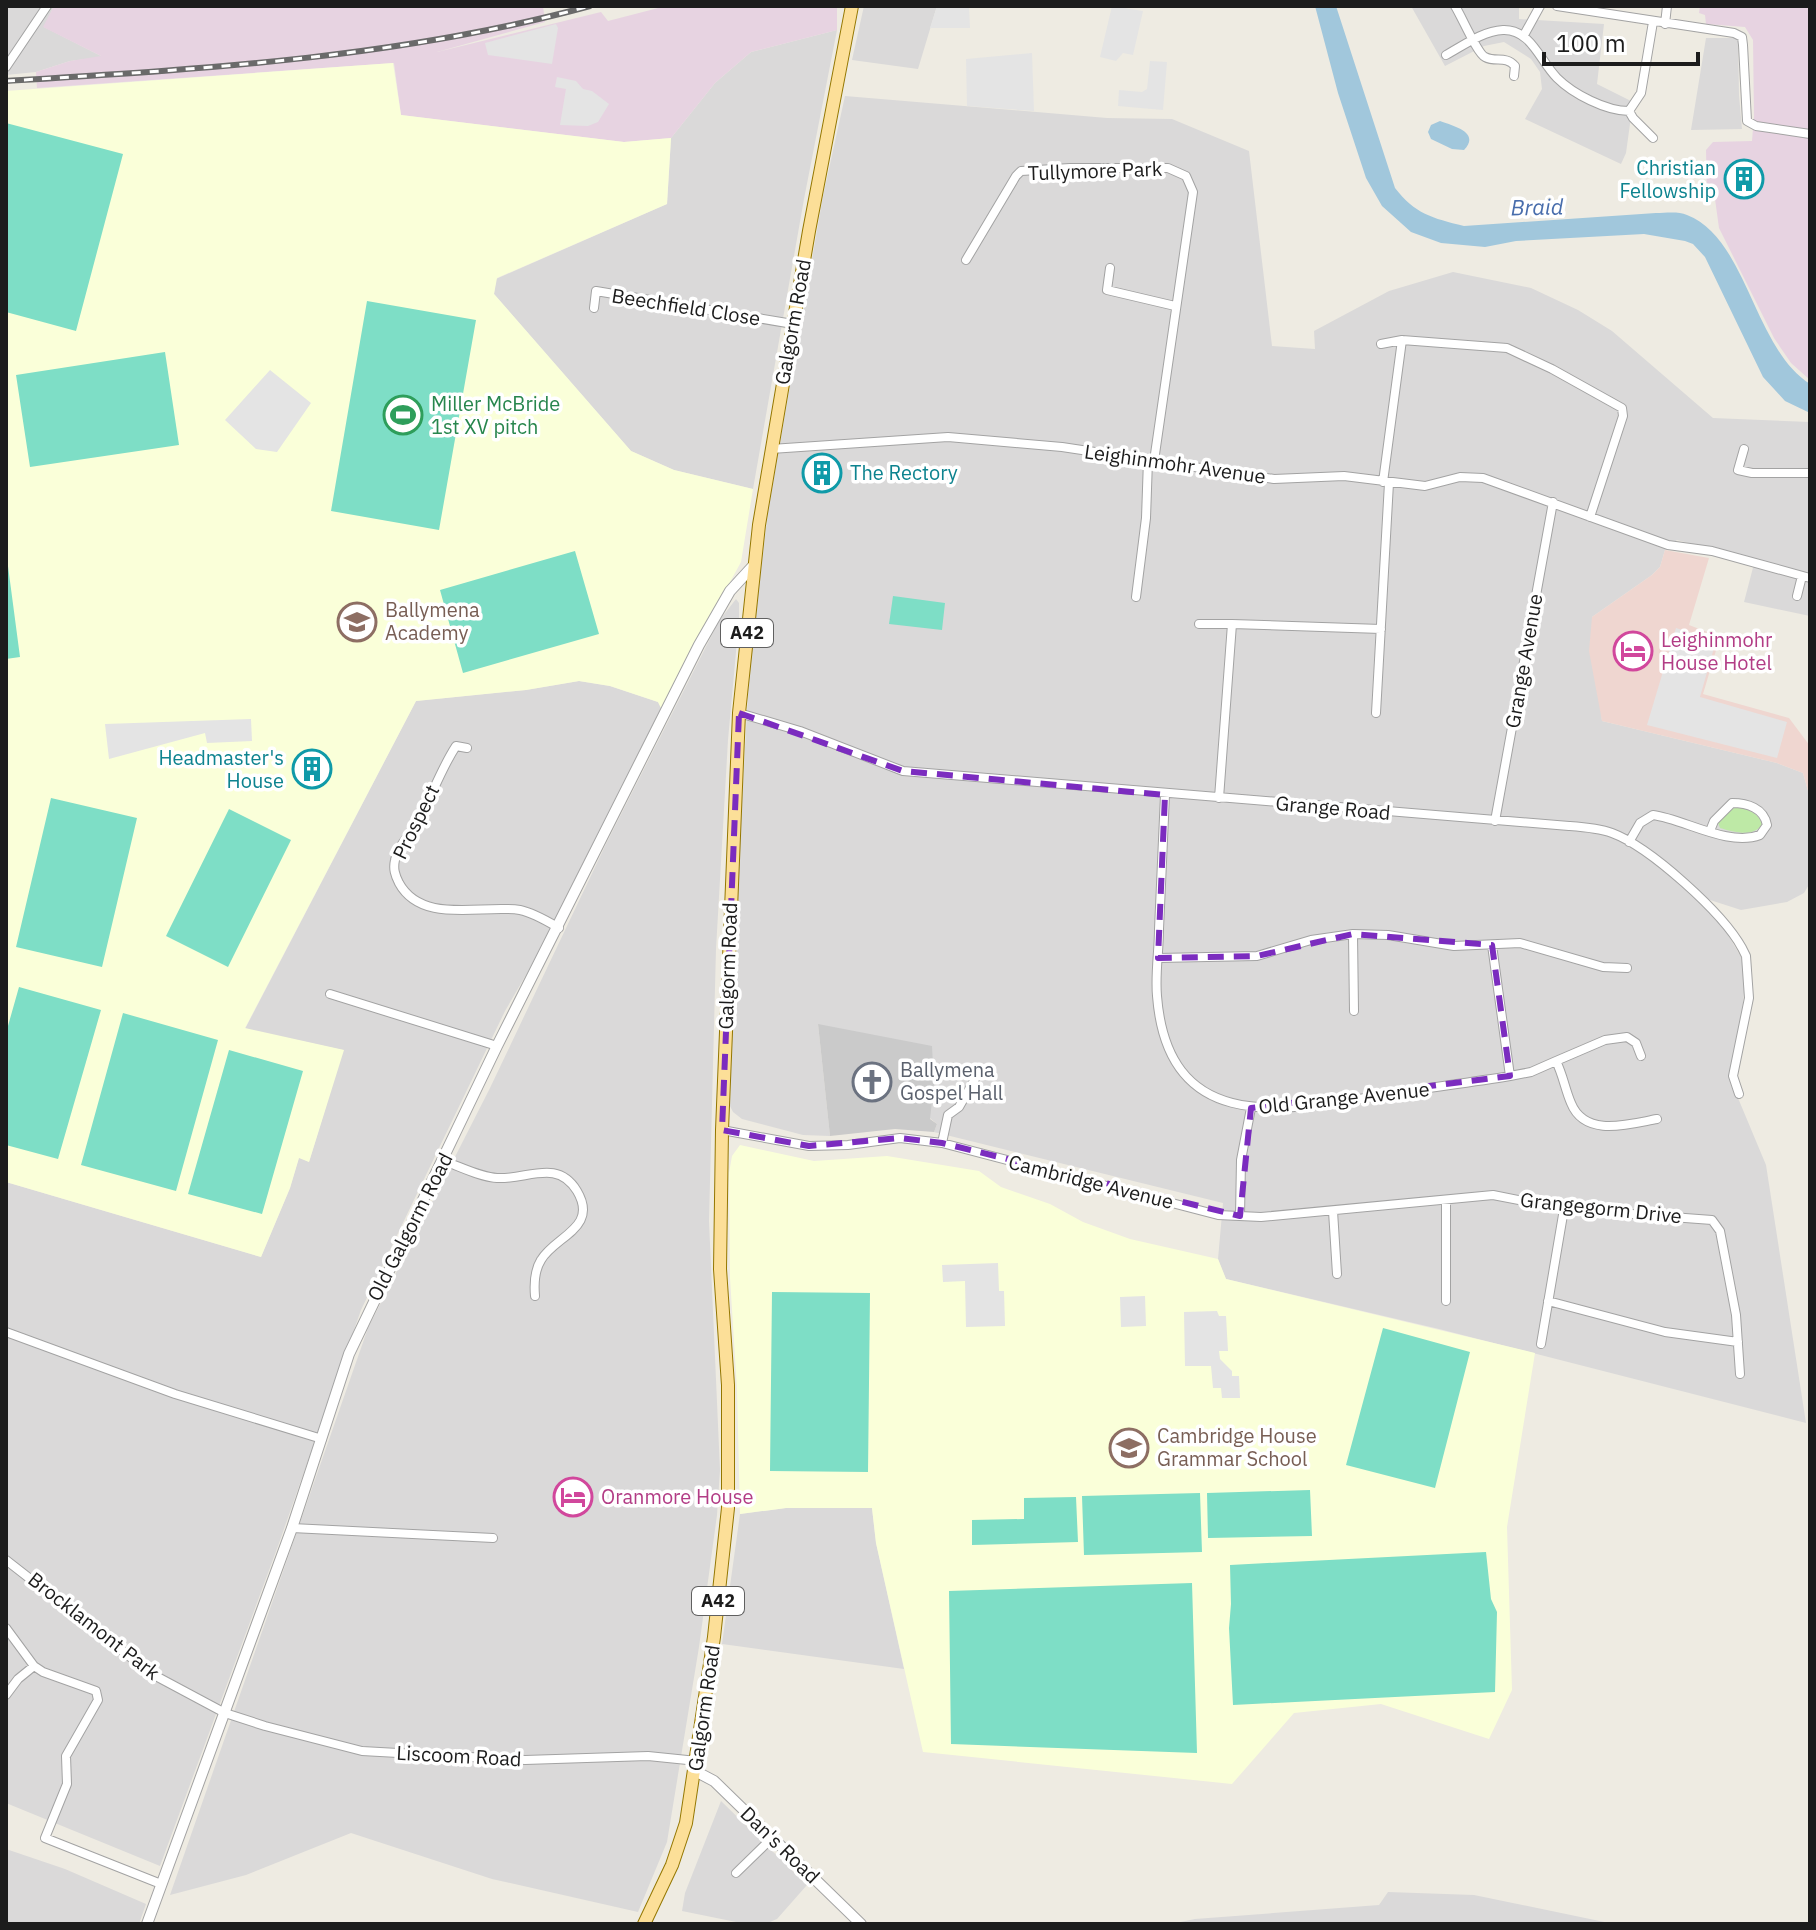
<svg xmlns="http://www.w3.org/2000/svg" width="1816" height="1930" viewBox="0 0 1816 1930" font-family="'IBM Plex Sans',sans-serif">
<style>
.residential{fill:#dad9d9}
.commercial{fill:#efd6d0}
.industrial{fill:#e7d3e1}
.education{fill:#faffd9}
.religious{fill:#cacaca}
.grass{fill:#bee9a6}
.pitch{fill:#7edec6}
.parking{fill:#e4e4e4}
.water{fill:#a1c7dc}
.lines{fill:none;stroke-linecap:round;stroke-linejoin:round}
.minor-casing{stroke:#a3a3a3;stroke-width:10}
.tertiary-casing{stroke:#a3a3a3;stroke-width:12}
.primary-casing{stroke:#947700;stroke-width:14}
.minor{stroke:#fff;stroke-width:8}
.tertiary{stroke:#fff;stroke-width:10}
.primary{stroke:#fcdf98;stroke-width:12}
.rail-casing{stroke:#6a6a6a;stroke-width:6}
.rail{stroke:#fff;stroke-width:3;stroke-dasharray:9;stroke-linecap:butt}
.marked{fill:none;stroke:#7b2cbf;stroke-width:6;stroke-dasharray:16 10;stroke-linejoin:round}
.labels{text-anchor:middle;stroke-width:7;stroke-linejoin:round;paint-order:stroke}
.shield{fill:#fff;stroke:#606060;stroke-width:2}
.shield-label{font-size:18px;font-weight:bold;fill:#1c1c1c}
.culture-label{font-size:20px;fill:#0d838f;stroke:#fff;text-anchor:end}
.street-label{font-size:20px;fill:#1c1c1c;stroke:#fff}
.leisure-label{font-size:20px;fill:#27864d;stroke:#fff;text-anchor:start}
.education-label{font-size:20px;fill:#785e54;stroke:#fff;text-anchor:start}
.hotel-label{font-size:20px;fill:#b23c85;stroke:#fff;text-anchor:start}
.worship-label{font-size:20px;fill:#5b616d;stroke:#fff;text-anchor:start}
.water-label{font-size:22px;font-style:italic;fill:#486dac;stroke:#fff}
</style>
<rect width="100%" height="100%" fill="#eeebe2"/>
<path class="residential" d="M6,6H54L44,27L103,57L70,61L36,72L6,75Z
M864,6H937L918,69L852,60Z
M1411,6H1519V19L1604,24L1597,84L1633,102L1626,153L1621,164L1525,119L1542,89L1540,72L1531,59L1504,42L1484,46L1445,66Z
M837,30L804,199L753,489L674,470L631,451L494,294L496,279L667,204L671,138L715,83L751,52Z
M1706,38H1738L1739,95L1742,129L1691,130Z
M845,96L1107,118L1172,119L1249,151L1272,346L1315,349L1314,331L1389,291L1453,272L1531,288L1578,310L1612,331L1713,418L1810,422V616L1744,602L1755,560L1677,540L1665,550L1660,567L1652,575L1592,617L1602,721L1777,763L1803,773L1810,798V883L1804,893L1787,902L1741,910L1707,899L1741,957L1745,980L1743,1004L1730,1072L1731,1086L1738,1098L1766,1165L1806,1423L1439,1329L1226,1279L1218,1259L1223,1203L934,1132L937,1124L818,1024L830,1136L803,1135L742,1119L733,1112L730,1106L736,908L750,659L768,512L823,196Z
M736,599L739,603V619L728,740L716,949L709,1221L720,1470L717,1515L699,1647L667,1842L638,1912L492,1879L351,1833L246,1875L170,1895L368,1328L490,1088L606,844L719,621Z
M579,681L610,686L658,702L661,708L530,968L505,1011L361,1310L278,1546L160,1866L6,1803V1182L261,1257L290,1188L299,1157L309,1162L343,1050L245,1029L416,701L526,690Z
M786,1508H872L876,1543L904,1669L722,1644L740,1514Z
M721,1801L807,1885L777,1919L765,1924L741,1923L682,1911L685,1893Z
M6,1849L65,1869L146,1904L139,1924H6Z
M1388,1892L1474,1895L1614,1924H1171L1195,1919L1379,1905Z"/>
<path class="commercial" d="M1665,550L1709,558L1689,625L1720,637L1703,694L1789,718L1810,746V798L1803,773L1777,763L1602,721L1589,651L1592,617L1652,575L1660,567Z"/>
<path class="industrial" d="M54,6H543L545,22L437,52L601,12L608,21L666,6H837V30L751,52L715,83L671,138L624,142L401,115L394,63L37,88L36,72L70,61L101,56L43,27Z
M1700,6H1810V380L1791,363L1774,338L1719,228L1715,199L1707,192L1706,150L1713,142L1752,141L1754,116L1753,40L1745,27L1706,24L1705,15L1699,13Z"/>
<path class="education" d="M393,63L401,115L624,142L671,138L667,204L497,278L494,294L631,451L674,470L753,489L741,562L661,708L658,702L610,686L579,681L526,690L416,701L245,1028L344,1050L309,1162L299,1158L290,1188L261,1257L6,1182V91Z
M740,1145L814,1161L887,1156L979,1171L1001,1187L1050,1204L1083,1222L1130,1239L1218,1259L1226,1279L1535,1353L1507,1527L1512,1690L1489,1739L1381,1704L1294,1713L1232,1784L923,1752L876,1543L872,1508H786L740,1514L737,1389L730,1278L729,1173L732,1156Z"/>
<path class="religious" d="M818,1024L932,1046L934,1084L930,1119L937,1124L934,1132L895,1129L830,1136Z"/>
<path class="grass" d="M1737,807C1749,810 1758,812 1762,824C1754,838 1734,832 1720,828L1718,823L1728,811Z"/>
<path class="pitch" d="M6,123L123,154L76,331L6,312Z
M367,301L476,320L439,530L331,511Z
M165,352L179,445L30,467L16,375Z
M6,551L20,657L6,659Z
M575,551L599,634L463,673L440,590Z
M893,596L945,603L942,630L889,624Z
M51,798L137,818L102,967L16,947Z
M229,809L291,840L228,967L166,936Z
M19,987L101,1010L58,1159L6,1145V1033Z
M123,1013L218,1040L176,1191L81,1165Z
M229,1050L303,1071L262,1214L188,1194Z
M772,1292L870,1293L868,1472L770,1471Z
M1383,1328L1470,1352L1435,1488L1346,1465Z
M1310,1490L1312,1536L1208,1538L1207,1493Z
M1200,1493L1202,1552L1084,1555L1082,1496Z
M1076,1497L1078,1542L972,1545V1520L1024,1519V1498Z
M1486,1552L1491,1599L1497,1612L1495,1692L1233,1705L1229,1628L1231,1604L1230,1565Z
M1192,1583L1197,1753L951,1744L949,1591Z"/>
<path class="parking" d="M937,6H969L970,28H930Z
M1112,6L1143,11L1133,55L1123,53L1116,61L1100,57Z
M556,24L558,28L552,64L488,55L485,43Z
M1032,53L1034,111L967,106L966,59Z
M1150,61L1167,62L1163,110L1118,106L1119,90L1142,92L1147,89Z
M557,77L576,81L583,89L592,91L609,104L598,122L588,126L560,125L566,89L555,87Z
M270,370L311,403L277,452L256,449L225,420Z
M1676,628L1716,641L1700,697L1787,722L1777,758L1647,725Z
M251,719L252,741L207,743L205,733L109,759L105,724Z
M998,1263L999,1291H1004L1005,1326L966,1327L965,1281L943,1282L942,1265Z
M1145,1296L1146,1326L1121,1327L1120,1297Z
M1217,1311L1219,1316H1226L1228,1351H1219L1220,1359L1232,1371V1376H1239L1240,1398H1222L1221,1388H1213L1211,1366H1185L1184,1312Z"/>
<path class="water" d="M1315,6H1336L1395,188C1415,214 1432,218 1464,226L1656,213C1666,213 1678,211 1687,215C1748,239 1753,348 1810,384V413L1785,401L1763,377L1705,257L1693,244L1685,241L1644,234L1516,241L1485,247L1441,243L1411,232L1382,206L1366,178L1338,93Z
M1440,121C1453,126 1481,132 1464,150L1452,149L1431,139L1428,132L1431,125Z"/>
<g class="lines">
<g class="minor-casing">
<path id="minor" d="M1455,6C1462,17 1477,53 1485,57C1496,63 1505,55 1515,66L1514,76
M1557,6L1734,33L1742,37L1743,45L1747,121L1756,126L1810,134
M1665,24L1667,6
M1524,35L1540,6
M1446,55C1464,45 1483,31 1503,30C1531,29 1540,61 1557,78C1573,94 1606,111 1629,111L1641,93L1653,22
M6,67L47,6
M1629,111L1633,118L1653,138
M966,260L1016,176L1021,171L1070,168H1168L1186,176L1193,192L1154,461
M1110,268L1107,290L1175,306
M594,308L596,291L793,324
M1381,344L1402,340
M771,449L948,437L1062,447L1274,479L1344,476L1425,486L1460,477L1483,478L1668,545L1712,551L1810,578
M1744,449L1738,470L1752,473H1810
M1383,482L1402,340L1507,348L1552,369L1622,408L1623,416L1590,517
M1797,596L1802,576
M1136,597L1146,518L1148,460
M1199,624H1232
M739,713L800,731L903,771L1569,826C1583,827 1598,828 1612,833C1650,847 1723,913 1742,948L1746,956L1749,998L1733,1076L1739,1094
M1376,713L1389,483
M467,748L456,746C441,769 433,793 420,818C413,833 398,844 395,860C393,869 395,875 399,883C422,925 482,904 520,910C534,913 547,921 559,928
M1165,795C1163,839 1161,884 1159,929C1159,951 1155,974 1157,996C1168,1136 1284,1111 1383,1095C1425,1088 1468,1083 1510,1076L1531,1072L1556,1061
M1219,798L1232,624L1381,629
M1495,821L1553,502
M1629,842L1640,823L1653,815C1684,819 1728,847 1760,835L1767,825C1764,808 1747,803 1732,803L1714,821L1710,831
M1353,934L1354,1011
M1492,945L1510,1076
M1158,958L1257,956L1311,940L1353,934L1388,935L1454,946L1520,943L1603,967L1627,968
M330,994L497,1046
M1641,1056L1636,1043L1627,1037L1605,1040L1556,1061C1563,1075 1565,1089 1571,1103C1585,1138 1629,1124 1657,1119
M722,1130L809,1146L848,1145L900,1138L942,1143L1218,1215L1261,1217L1493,1195L1564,1209L1712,1220L1720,1231L1736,1315L1740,1374
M942,1143L948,1115L959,1107L975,1079
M444,1161C461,1167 480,1177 497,1178C527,1180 557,1158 577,1191C599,1228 555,1236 541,1260C534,1271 534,1284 535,1296
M1333,1211L1337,1274
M1240,1216L1241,1160L1251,1108
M1446,1301V1201
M1548,1301L1665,1332L1738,1342
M6,1332L175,1394L322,1439
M1541,1344L1564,1209
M292,1528L493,1538
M6,1560L152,1674L225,1713L265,1726L362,1751L525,1760L648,1756L697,1761
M6,1628L34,1666L43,1672L96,1691L98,1700L66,1756L67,1784L45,1838L161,1884
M6,1695L18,1679L34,1666
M736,1873L772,1838"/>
</g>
<g class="tertiary-casing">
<path id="tertiary" d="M695,1771L714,1781L861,1924
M147,1924L292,1528L349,1354L497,1046L699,645L730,591L753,566"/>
</g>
<g class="primary-casing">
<path id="primary" d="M644,1924L672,1865L686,1823L714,1637L728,1508V1385L720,1269L722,1130L739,713L759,525L809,231L852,6"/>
</g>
<use href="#minor" class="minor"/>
<use href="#tertiary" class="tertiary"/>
<use href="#primary" class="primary"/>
<g class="rail-casing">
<path id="rail" d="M6,81C202,69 400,58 590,6"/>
</g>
<use href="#rail" class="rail"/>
</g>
<path class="marked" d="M739,713L903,771L1165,795L1158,958L1257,956L1353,934L1492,945L1510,1076L1251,1108L1240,1216L942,1143L900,1138L809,1146L722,1130Z"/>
<defs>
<g id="building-ring" transform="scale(2)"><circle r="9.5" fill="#fff" stroke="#0f9aa8" stroke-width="1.5"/><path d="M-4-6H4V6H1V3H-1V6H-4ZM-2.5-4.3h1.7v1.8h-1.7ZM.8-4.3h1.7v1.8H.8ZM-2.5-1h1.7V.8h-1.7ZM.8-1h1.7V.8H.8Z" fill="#0f9aa8"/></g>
<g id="stadium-ring" transform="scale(2)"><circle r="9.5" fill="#fff" stroke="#2e9e5b" stroke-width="1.5"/><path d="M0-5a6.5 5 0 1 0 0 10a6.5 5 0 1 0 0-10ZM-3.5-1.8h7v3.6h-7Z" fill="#2e9e5b"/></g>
<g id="school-ring" transform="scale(2)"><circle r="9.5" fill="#fff" stroke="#8d6e63" stroke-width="1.5"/><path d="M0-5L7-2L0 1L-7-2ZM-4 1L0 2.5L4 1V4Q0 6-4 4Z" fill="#8d6e63"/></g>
<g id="hotel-ring" transform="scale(2)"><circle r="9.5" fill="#fff" stroke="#d1479c" stroke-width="1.5"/><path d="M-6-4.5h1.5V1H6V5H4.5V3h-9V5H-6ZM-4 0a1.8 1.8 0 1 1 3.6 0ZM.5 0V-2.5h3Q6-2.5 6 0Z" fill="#d1479c"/></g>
<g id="church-ring" transform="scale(2)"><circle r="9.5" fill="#fff" stroke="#6b7280" stroke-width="1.5"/><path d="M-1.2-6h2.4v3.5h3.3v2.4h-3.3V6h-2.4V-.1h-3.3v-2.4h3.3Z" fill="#6b7280"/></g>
</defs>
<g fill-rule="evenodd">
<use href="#building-ring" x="1744" y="179"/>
<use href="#stadium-ring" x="403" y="415"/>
<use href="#building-ring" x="822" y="473"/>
<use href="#school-ring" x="357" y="622"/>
<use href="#hotel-ring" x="1633" y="651"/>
<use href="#building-ring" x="312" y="769"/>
<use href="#church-ring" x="872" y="1082"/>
<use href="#school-ring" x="1129" y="1448"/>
<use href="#hotel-ring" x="573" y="1497"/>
</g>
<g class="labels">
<g class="shield">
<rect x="721" y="619" width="52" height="28" rx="6"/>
<rect x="692" y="1587" width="52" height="28" rx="6"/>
</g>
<g class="shield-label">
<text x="747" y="639">A42</text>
<text x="718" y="1607">A42</text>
</g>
<g class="culture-label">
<text x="1716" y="175">Christian<tspan x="1716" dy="23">Fellowship</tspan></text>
<text x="850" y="480" text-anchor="start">The Rectory</text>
<text x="284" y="765">Headmaster's<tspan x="284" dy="23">House</tspan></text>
</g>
<g class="street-label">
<text transform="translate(1095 171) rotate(-2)" y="7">Tullymore Park</text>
<text transform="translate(686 307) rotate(9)" y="7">Beechfield Close</text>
<text transform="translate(793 322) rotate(-80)" y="7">Galgorm Road</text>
<text transform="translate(1175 464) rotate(8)" y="7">Leighinmohr Avenue</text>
<text transform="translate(1524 661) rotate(-80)" y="7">Grange Avenue</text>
<text transform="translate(1333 808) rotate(5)" y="7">Grange Road</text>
<text transform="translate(416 822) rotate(-64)" y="7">Prospect</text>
<text transform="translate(728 966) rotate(-88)" y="7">Galgorm Road</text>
<text transform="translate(1344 1098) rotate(-6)" y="7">Old Grange Avenue</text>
<text transform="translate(1091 1182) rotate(14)" y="7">Cambridge Avenue</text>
<text transform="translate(1601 1208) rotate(6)" y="7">Grangegorm Drive</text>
<text transform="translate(410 1227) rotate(-63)" y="7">Old Galgorm Road</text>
<text transform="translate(94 1626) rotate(38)" y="7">Brocklamont Park</text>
<text transform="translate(704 1708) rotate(-82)" y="7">Galgorm Road</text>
<text transform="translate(459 1756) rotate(3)" y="7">Liscoom Road</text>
<text transform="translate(780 1845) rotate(44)" y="7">Dan's Road</text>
</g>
<g class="leisure-label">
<text x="431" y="411">Miller McBride<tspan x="431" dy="23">1st XV pitch</tspan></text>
</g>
<g class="education-label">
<text x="385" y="617">Ballymena<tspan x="385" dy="23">Academy</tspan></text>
<text x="1157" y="1443">Cambridge House<tspan x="1157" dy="23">Grammar School</tspan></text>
</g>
<g class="hotel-label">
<text x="1661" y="647">Leighinmohr<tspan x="1661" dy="23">House Hotel</tspan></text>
<text x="601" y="1504">Oranmore House</text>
</g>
<g class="worship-label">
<text x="900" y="1077">Ballymena<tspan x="900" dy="23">Gospel Hall</tspan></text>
</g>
<g class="water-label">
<text transform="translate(1537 207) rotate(-1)" y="8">Braid</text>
</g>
</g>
<rect width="1816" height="1930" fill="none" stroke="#1c1c1c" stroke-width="16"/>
<path d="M1544 52v12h154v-12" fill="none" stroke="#1c1c1c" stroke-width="4"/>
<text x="1556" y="52" font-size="24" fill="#1c1c1c" stroke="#ffffff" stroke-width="6" paint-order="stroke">100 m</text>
</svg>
